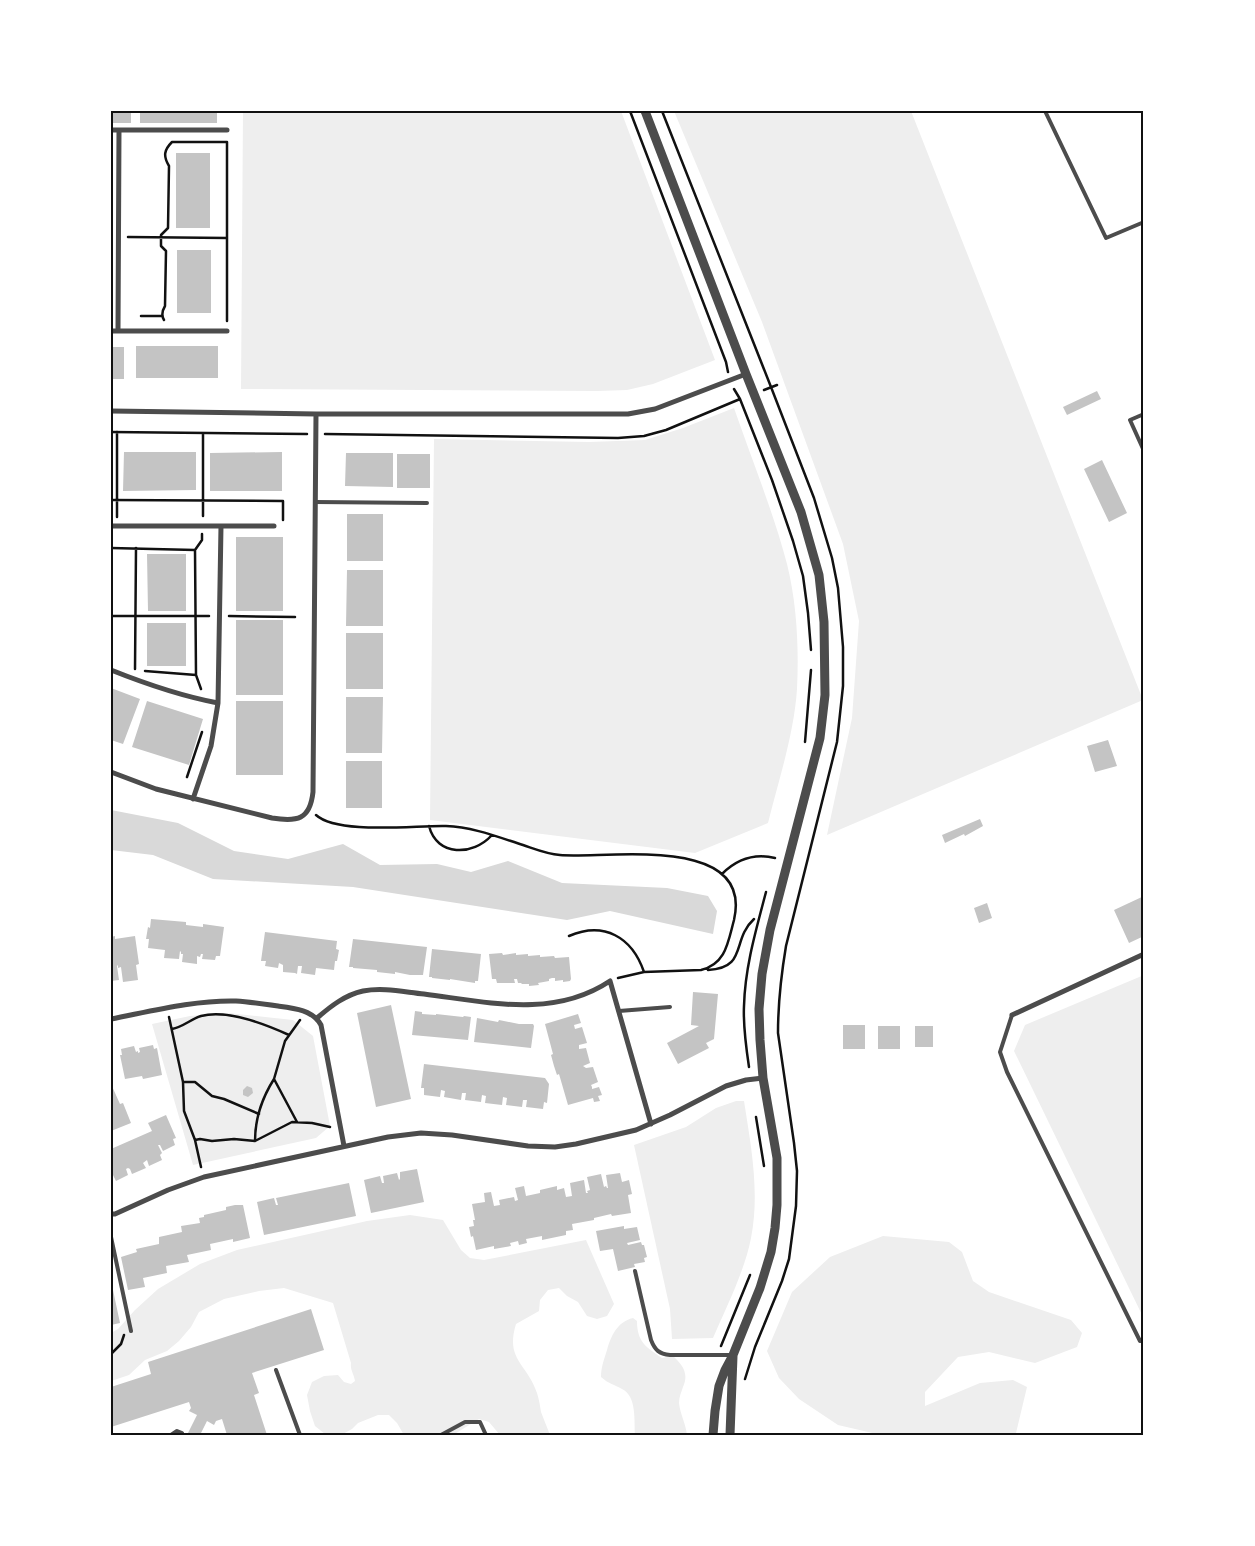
<svg xmlns="http://www.w3.org/2000/svg" width="1255" height="1546" viewBox="0 0 1255 1546" font-family="Mulish,sans-serif">
<style>
.green{fill:#eee}
.water{fill:#d9d9d9}
.building{fill:#c4c4c4}
.lines{fill:none;stroke-linecap:round;stroke-linejoin:round}
.path{stroke:#111;stroke-width:2.5}
.service{stroke:#4c4c4c;stroke-width:4}
.minor{stroke:#4c4c4c;stroke-width:5}
.tertiary{stroke:#4c4c4c;stroke-width:9}
.neatline{fill:none;stroke:#111;stroke-width:2}
</style>
<rect width="100%" height="100%" fill="#fff"/>
<path class="green" d="M243,111H621L715,360L653,384L627,390L597,391L241,389Z
M674,111H911L1143,700L827,835L852,718L859,621L843,544L762,322Z
M734,408C752,460 773,511 787,564C797,604 799,648 797,689C794,734 779,779 768,823L695,853L430,820L434,439L589,442L645,440L683,428Z
M1144,975V1319L1014,1051L1025,1025Z
M228,1013L293,1020L313,1036L330,1126L316,1138L193,1165L152,1024L190,1016Z
M736,1101H744C751,1146 760,1192 751,1238C745,1270 726,1308 713,1338L672,1339L670,1309L634,1145L686,1127L716,1108Z
M410,1215L443,1220L461,1250L470,1258L484,1260L586,1240L614,1304L607,1316L597,1319L587,1316L578,1302L567,1296L559,1288L548,1290L540,1300L539,1311L516,1324C505,1360 527,1363 537,1393C539,1399 540,1406 541,1412C544,1420 547,1427 550,1435H500L489,1422L479,1419L453,1435H404L397,1423L389,1415H378L358,1423L352,1429L341,1435L325,1434L315,1426L310,1411L307,1395L312,1382L324,1376L338,1375L344,1382L351,1384L355,1381C354,1374 350,1370 351,1363L333,1303L284,1288L259,1291L224,1299L199,1312L191,1327L179,1341L167,1351L145,1360L129,1375L111,1381V1333L118,1329L135,1310L158,1289L200,1264L237,1250L367,1221Z
M883,1236L949,1242L962,1252L973,1281L989,1292L1071,1320L1082,1333L1077,1347L1035,1363L989,1352L958,1357L925,1392V1406L980,1383L1013,1380L1027,1387L1016,1433L1006,1435H881L838,1425L799,1399L779,1378L767,1351L792,1292L830,1257Z
M633,1318L637,1321C637,1342 646,1347 662,1358L673,1356C683,1365 689,1374 683,1387C681,1393 679,1397 679,1403C680,1414 686,1424 687,1435H635C634,1421 637,1396 622,1389C613,1384 609,1384 601,1377C601,1367 604,1360 607,1350C611,1336 617,1322 633,1318Z"/>
<path class="water" d="M111,810L178,823L234,851L288,859L343,844L380,865L437,864L471,872L508,861L562,883L667,888L708,896L717,911L713,934L610,911L567,920L353,887L213,879L153,855L111,850Z"/>
<path class="building" d="M111,111H131V123H111Z
M140,111H217V123H140Z
M176,153H210V228H176Z
M177,250H211V313H177Z
M136,346H218V378H136Z
M111,347H124V379H111Z
M1097,391L1101,399L1067,415L1063,407Z
M124,452H196V490L123,491Z
M282,452V491H210V453Z
M346,453H393V487L345,486Z
M397,454H430V488H397Z
M1102,460L1127,513L1109,522L1084,469Z
M347,514H383V561H347Z
M236,537H283V611H236Z
M147,554H186V611H148Z
M347,570H383V626H346Z
M236,620H283V695H236Z
M147,623H186V666H147Z
M346,633H383V689H346Z
M111,688L140,699L123,744L111,740Z
M346,697H383L382,753H346Z
M147,701L203,719L189,765L132,747Z
M236,701H283V775H236Z
M1108,740L1117,766L1095,772L1087,746Z
M346,761H382V808H346Z
M980,819L983,826L965,836L964,834L945,843L942,835Z
M1144,896V936L1129,943L1114,910Z
M987,903L992,918L979,923L974,908Z
M151,919L186,922V925L203,927V924L224,927L220,956H216L215,960L202,959L203,954H201L200,957L197,956V964L182,962L183,954H181V952L180,951L179,959L164,958L165,950L148,948L149,939H146L148,927L150,928Z
M265,932L337,941L336,949L339,950L337,961H335L334,970L316,968L315,975L301,973L302,966H298L297,974L295,973L283,972V965L279,963L278,968L265,966L266,961H261Z
M115,936V939L135,936L139,964L136,965L138,980L123,982L121,967L118,968V965L117,966L119,980L111,981V937Z
M353,939L427,947L423,975H410L395,972V974L377,972V970L353,968V967H349Z
M432,949L481,954L478,981H475V983L450,979V980L432,978V977H429Z
M502,953L503,955L516,953V955L528,954V956L540,955V957L554,956L555,958L569,957L571,979L570,981L563,982V980L555,981V978H552L549,979V981L538,983L539,985L529,986V984H522L521,983H518L517,979H514L515,983H497L496,979H492L489,954Z
M693,992L718,994L714,1039L706,1043L709,1048L678,1064L667,1043L699,1026L691,1025Z
M391,1005L411,1099L376,1107L357,1013Z
M415,1011L422,1012V1014L436,1015V1014L463,1017L464,1016L471,1017L468,1040L412,1035Z
M578,1014L581,1023L574,1025L575,1029L582,1027L587,1043L579,1045V1049L586,1048L590,1063L583,1066L586,1068L593,1067L598,1082L591,1085L592,1087V1089L599,1087L602,1095L598,1096L600,1101L594,1102L593,1098L568,1105L559,1074L557,1075L554,1066L551,1055L553,1054L545,1024Z
M477,1018L498,1022L499,1020L519,1024H533L534,1026L531,1048L474,1042Z
M843,1025H865V1049H843Z
M878,1026H900V1049H878Z
M915,1026H933V1047H915Z
M153,1045L154,1049L157,1048L162,1075L143,1079L142,1076L125,1079L120,1055H122L121,1049L134,1046L136,1052L138,1051V1053L140,1052L139,1048Z
M424,1064L545,1078L549,1084L547,1103L544,1102L543,1109L526,1107L527,1100H523L522,1107L506,1105L507,1098L503,1097L502,1105L485,1103L486,1096L482,1095L481,1102L465,1100L466,1093H462L461,1100L444,1097L445,1091L441,1090L440,1097L424,1095V1088H421Z
M111,1084L120,1104L123,1103L131,1123L111,1131Z
M247,1086L252,1088L253,1093L248,1097L243,1095V1090Z
M166,1115L176,1138L173,1139L175,1145L163,1151L160,1145H158L162,1153L160,1155L162,1160L149,1166L147,1160L143,1163L146,1168L132,1174L130,1169L128,1168L126,1169L128,1175L116,1181L113,1175L111,1176V1149L152,1131L148,1123Z
M417,1169L424,1202L371,1213L364,1180L380,1176L382,1183H384L383,1176L397,1173L399,1180L400,1179V1172Z
M620,1173L622,1182L629,1180L632,1194L628,1195L631,1213L612,1216L611,1214L594,1218V1220L572,1224L573,1230L566,1231V1235L542,1240V1236L526,1239L527,1243L519,1245L518,1241L510,1243L511,1246L494,1249V1246L476,1250L473,1236L471,1237L469,1227L474,1226L473,1220H475L472,1204L485,1202L484,1193L491,1192L494,1206L500,1205L499,1200L514,1197L515,1201L518,1200L515,1188L524,1186L526,1196L540,1193V1190L557,1186V1190L564,1188L566,1197L572,1196L570,1183L584,1180L586,1193H588L587,1191L590,1190L587,1177L601,1174L604,1187L606,1186L607,1188H608L606,1175Z
M349,1183L356,1216L264,1235L257,1202L274,1198L276,1205H278L276,1198Z
M235,1205H243L250,1238L233,1242V1239L210,1244L211,1250L187,1255L189,1262L166,1266L167,1273L143,1278L145,1287L128,1290L121,1257L137,1252L136,1249L159,1244V1237L182,1232L181,1226L200,1223L199,1218L204,1217V1215L226,1210V1207Z
M624,1226V1229L637,1227L640,1240L627,1243L628,1245L641,1242L642,1245H644L647,1257L644,1258L645,1262L634,1264L635,1267L618,1271L613,1249L600,1251L596,1231Z
M111,1290H113L120,1323L111,1325Z
M311,1309L324,1350L252,1373L259,1393L254,1395L267,1435H227L222,1419L216,1421L214,1425L207,1421L200,1435H187L197,1415L189,1411L191,1408L189,1402L111,1427V1387L151,1374L148,1362Z"/>
<g class="lines">
<path class="path" d="M630,111L726,362L728,372
M662,111L771,387L814,498L832,558L838,588L843,647V686L837,742L786,946C781,976 778,1004 778,1033L794,1143L797,1171L796,1206L789,1259L782,1281L755,1347L745,1379
M128,237L227,238
M141,316H162
M164,320C161,315 162,311 165,306L166,251L161,246V235L168,228L169,166C163,156 164,150 172,142H227
M227,321V142
M734,389L740,399L772,480L793,541L803,576L808,613L811,650
M764,390L777,385
M111,432L307,434
M117,432V517
M203,433V516
M325,434L618,438L644,436L666,430L740,399
M111,500L283,501V520
M111,548L195,550
M111,616H209
M229,616L295,617
M135,669L136,548
M145,671L196,675
M201,689L196,675L195,550L202,540V534
M805,742L811,670
M187,777L202,732
M316,815C338,835 416,825 446,826C473,827 498,837 523,845C535,849 547,854 560,855C606,859 754,833 734,920C728,942 726,964 701,970L644,972L618,978
M429,826C437,857 473,856 492,835
M722,874C737,859 754,853 775,858
M569,936C604,921 632,937 644,972
M708,970C748,968 731,940 754,919
M169,1017L183,1082L184,1111L195,1140L201,1167
M172,1029C183,1027 191,1019 201,1016C228,1009 265,1024 289,1035
M749,1067C746,1047 743,1026 744,1006C745,967 756,930 766,892
M183,1082H195L212,1096L224,1099L259,1114
M756,1117L764,1166
M297,1122L274,1079L285,1041L300,1020
M195,1140L200,1139L212,1141L234,1139L255,1141L292,1122L312,1123L330,1127
M255,1141C255,1119 262,1098 274,1079
M721,1346L750,1275
M111,1354L121,1344L124,1335"/>
<path class="service" d="M1045,111L1106,238L1144,222
M1144,414L1130,420L1144,451
M315,502L427,503
M619,1011L670,1007
M1012,1015L1000,1052L1007,1072L1140,1341L1144,1340
M111,1237L131,1331
M635,1271L651,1340C655,1350 659,1354 670,1355H733
M276,1370L300,1435
M171,1435L177,1431L182,1433
M441,1435L465,1422H480L486,1435"/>
<path class="minor" d="M111,130H227
M111,331H227
M118,331L119,130
M111,411L316,414H628L655,409L746,374
M111,526H274
M111,670C146,684 181,696 218,703
M111,772L156,789L272,818C297,822 310,820 313,792L316,414
M193,799L211,746L218,703L221,526
M1012,1015L1144,954
M317,1018C331,1006 345,995 363,991C383,987 404,992 424,994C487,1002 553,1019 610,981L651,1124
M111,1019C152,1011 194,1000 236,1001C250,1002 264,1004 278,1006C294,1008 313,1010 321,1025L344,1146
M111,1214H115L168,1190L204,1177L388,1137L421,1133L452,1135L528,1146L555,1147L576,1144L636,1130L670,1115L726,1086L746,1080L763,1078"/>
<path class="tertiary" d="M645,111L746,374L801,512L819,575L824,622L825,695L820,738L770,930L762,974L759,1009L760,1040L763,1078L777,1158V1205L775,1228L771,1252L760,1288L733,1355L725,1370L719,1386L715,1411L713,1435
M730,1435L733,1356"/>
</g>
<rect width="1255" height="1546" fill="none" stroke="#ffffff" stroke-width="225"/>
<rect x="112" y="112" width="1030" height="1322" class="neatline"/>
</svg>
